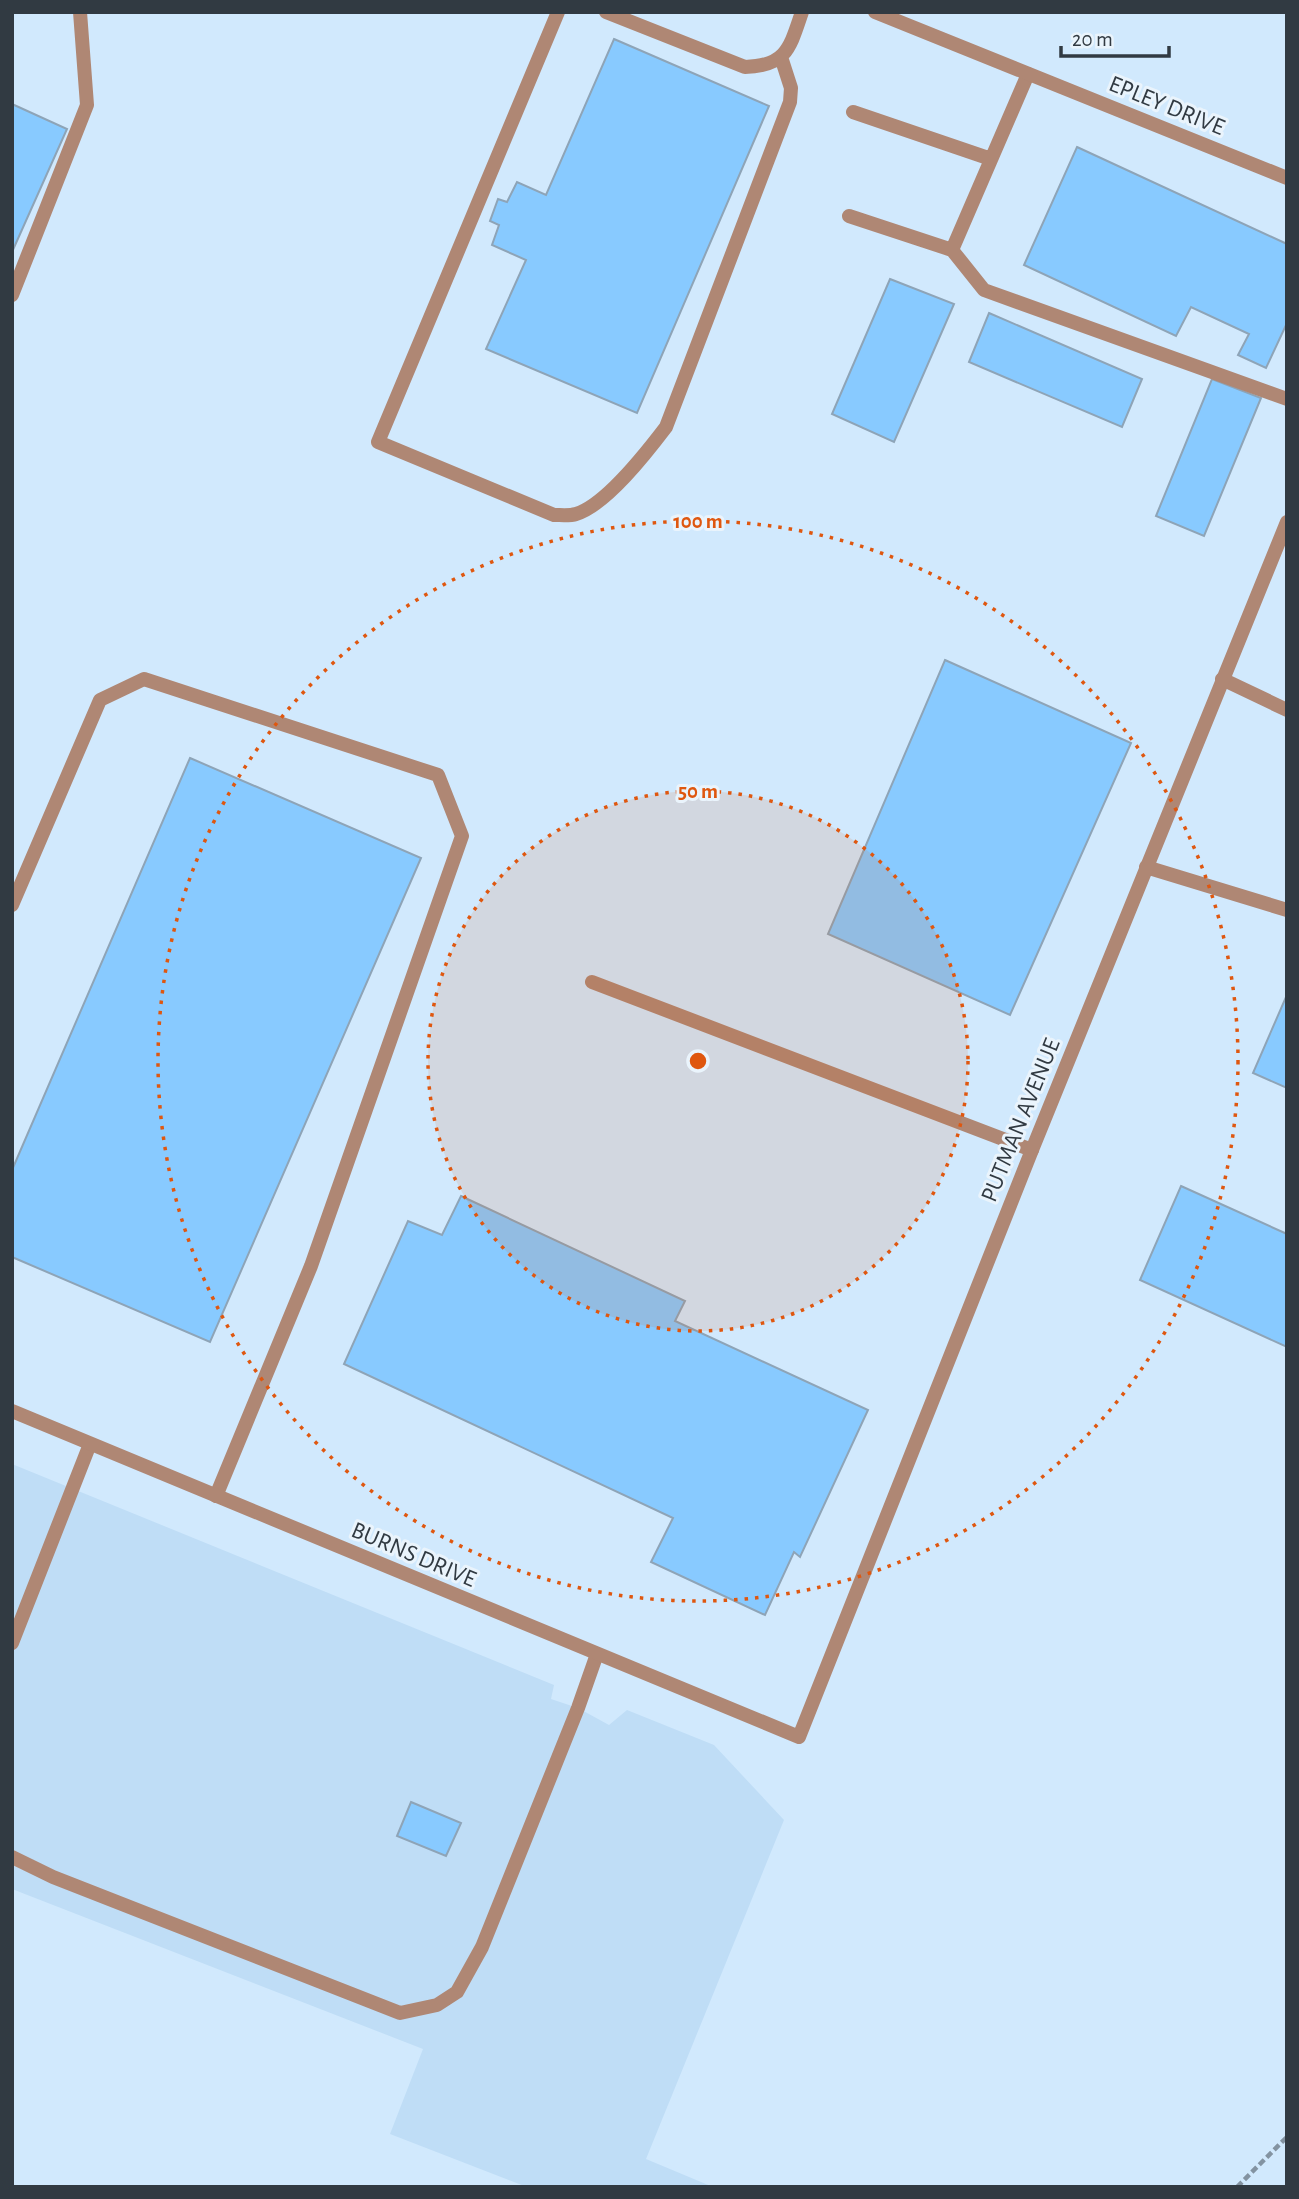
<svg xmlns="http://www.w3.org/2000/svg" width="1299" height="2199" viewBox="0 0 1299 2199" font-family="'Alegreya Sans',sans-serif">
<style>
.built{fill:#bfddf6}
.building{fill:#88caff;stroke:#8ea4b7;stroke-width:2}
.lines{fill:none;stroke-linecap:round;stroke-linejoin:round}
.path{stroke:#8393a1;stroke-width:4.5;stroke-dasharray:7 3.5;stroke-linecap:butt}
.service{stroke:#af8774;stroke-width:14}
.minor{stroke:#af8774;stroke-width:14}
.ring{fill:none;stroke:#df570f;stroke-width:3.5;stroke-dasharray:3.5 7}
.labels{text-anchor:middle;stroke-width:6;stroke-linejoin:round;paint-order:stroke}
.street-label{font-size:24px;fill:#313a42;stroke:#eaf4fc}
.centre{fill:#df570f;stroke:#eaf4fc;stroke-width:3.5}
.ring-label{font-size:21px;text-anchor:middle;font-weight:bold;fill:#df570f;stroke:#eaf4fc;stroke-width:6;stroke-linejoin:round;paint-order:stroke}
</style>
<rect width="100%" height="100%" fill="#d1e9fd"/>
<path class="built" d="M12,1464L554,1685L551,1699L578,1708L609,1725L627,1710L714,1745L784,1820L646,2159L713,2187H527L390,2134L423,2049L12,1889Z"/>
<path class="building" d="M614,39L769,106L637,413L486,349L526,260L492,245L499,225L490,221L498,199L507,202L517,182L546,195Z
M12,104L67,129L12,252Z
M1077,147L1287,244V323L1266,368L1238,355L1249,334L1191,307L1176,336L1024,265Z
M890,279L954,304L894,442L832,414Z
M989,313L1142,379L1122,427L969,362Z
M1212,379L1261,398L1204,536L1156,516Z
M945,660L1131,743L1010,1015L828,934Z
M190,758L421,858L210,1342L12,1257V1170Z
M1286,997H1287V1088L1253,1073Z
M1181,1186L1287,1234V1347L1140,1280Z
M461,1196L685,1301L675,1321L868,1410L800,1557L794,1552L765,1615L651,1562L673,1518L344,1364L408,1221L442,1235Z
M411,1802L461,1823L446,1856L397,1836Z"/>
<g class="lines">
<path class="path" d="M1237,2187L1287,2137"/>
<path class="service" d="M558,12L378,442L554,515C561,515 570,516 576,514C606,505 647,452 666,427L790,102L791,88L781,57
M606,12L745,67C787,66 790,47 802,12
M853,112L991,159
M849,216L952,250L1028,74
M952,250L984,290L1287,399
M12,295L87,105L80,12
M1222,679L1287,710
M1146,867L1287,910
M12,905L100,700L144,679L438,775L462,836L311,1266L216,1496
M592,982L1032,1150
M12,1643L90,1444
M12,1857L53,1877L400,2013L437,2005L457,1992L482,1947L578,1708L597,1654"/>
<path class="minor" d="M875,12L1287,178
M12,1411L799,1737L1032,1150L1287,522"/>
</g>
<circle cx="698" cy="1061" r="270" fill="#df570f" fill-opacity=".12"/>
<g class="ring">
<circle cx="698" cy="1061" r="270"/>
<circle cx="698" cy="1061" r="540"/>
</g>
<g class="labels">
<g class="street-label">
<text transform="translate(1167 105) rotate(22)" y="8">EPLEY DRIVE</text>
<text transform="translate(1020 1120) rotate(-68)" y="8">PUTMAN AVENUE</text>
<text transform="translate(414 1554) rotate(23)" y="8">BURNS DRIVE</text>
</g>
</g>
<circle cx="698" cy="1061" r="10" class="centre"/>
<g class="ring-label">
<text x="698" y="528">100 m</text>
<text x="698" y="798">50 m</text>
</g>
<rect width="1299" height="2199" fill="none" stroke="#313a42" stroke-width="28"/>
<path d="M1061 46v10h108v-10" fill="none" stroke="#313a42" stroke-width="3.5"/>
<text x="1072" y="46" font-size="21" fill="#313a42" stroke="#eaf4fc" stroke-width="5" paint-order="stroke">20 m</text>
</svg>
